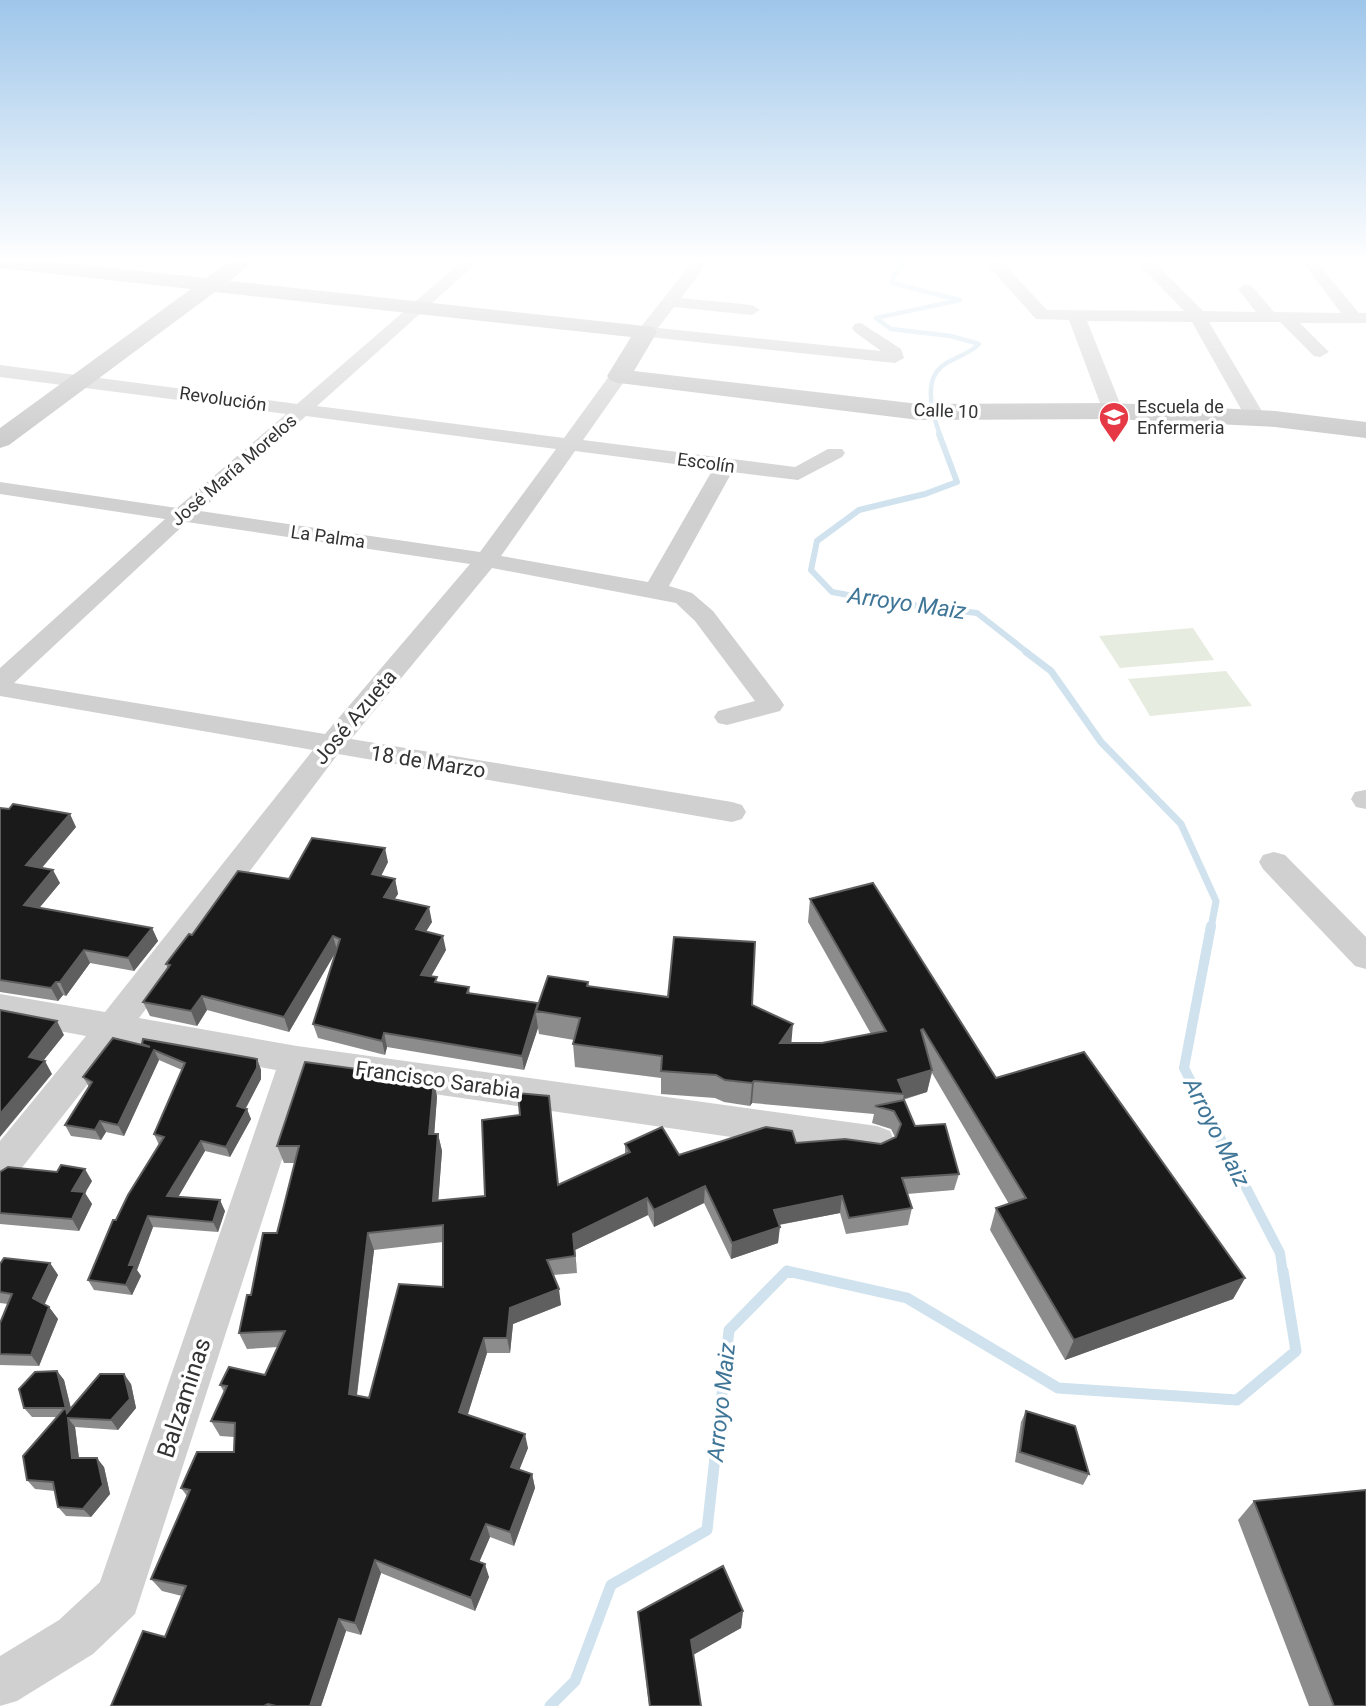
<svg xmlns="http://www.w3.org/2000/svg" width="1366" height="1706" viewBox="0 0 1366 1706" font-family="Roboto,sans-serif">
<style>
.green{fill:#e6ecdf}
.lines{fill:none;stroke-linecap:round;stroke-linejoin:round}
.stream-far4{stroke:#cfe2ee;stroke-width:4.5}
.stream-far3{stroke:#cfe2ee;stroke-width:6}
.stream-far2{stroke:#cfe2ee;stroke-width:7}
.stream-far1{stroke:#cfe2ee;stroke-width:10}
.stream{stroke:#cfe2ee;stroke-width:11}
.street{fill:#d0d0d0;fill-rule:evenodd}
.secondary{fill:#bdbdbd;fill-rule:evenodd}
.wall{fill:#8c8c8c;fill-rule:evenodd}
.shaded-wall{fill:#5f5f5f}
.building{fill:#1a1a1a;stroke:#5f5f5f;stroke-width:2;fill-rule:evenodd}
.labels{text-anchor:middle;stroke-width:7;stroke-linejoin:round;paint-order:stroke}
.far-street-label{font-size:18px;fill:#333;stroke:#fff}
.far-poi-label{font-size:18px;fill:#333;stroke:#fff;text-anchor:start}
.street-label{font-size:21px;fill:#333;stroke:#fff}
.water-label{font-size:23px;font-style:italic;fill:#3f7597;stroke:#fff}
.near-street-label{font-size:24px;fill:#333;stroke:#fff}
</style>
<rect width="100%" height="100%" fill="#fff"/>
<path class="green" d="M1193,628L1214,660L1120,668L1099,636Z
M1226,671L1252,706L1150,716L1128,679Z"/>
<g class="lines">
<path class="stream-far4" d="M896,261L906,265L895,273L892,283L960,300L876,318L891,329L951,336L979,344C967,356 953,357 941,367C923,382 933,416 940,435"/>
<path class="stream-far3" d="M939,434L957,482L925,494L859,510L817,541L811,570L832,592L886,602L977,613L1028,653"/>
<path class="stream-far2" d="M1026,652L1051,671L1101,742L1181,824L1216,901L1211,928"/>
<path class="stream-far1" d="M1211,926L1184,1068L1280,1253L1283,1273
M785,1273H795"/>
<path class="stream" d="M787,1271L907,1298L1058,1388L1237,1400L1296,1351L1283,1271
M550,1706L575,1681L611,1585L707,1530L729,1330L787,1271"/>
<path class="street" d="M462,261H479L317,406L564,438L612,372L619,370L628,376L583,440L795,467L828,449H842L845,453L842,457L798,480L732,472L669,586L692,593L713,611L780,699L784,705L780,711L727,725L718,723L714,717L718,711L755,701L695,621L676,603L492,568L351,739L732,802L742,805L746,812L742,819L732,822L338,754L139,1018L297,1046L877,1126L890,1131L895,1142L890,1153L877,1158L309,1076L135,1614L93,1654L17,1701L0,1706V1656L59,1620L100,1582L276,1070L121,1042L13,1179L0,1184V1141L86,1036L0,1020V994L105,1012L313,750L0,696V668L165,519L0,494V482L177,508L286,414L0,377V365L297,404ZM306,416L556,449L480,552L200,511ZM575,451L713,469L648,582L501,556ZM187,522L470,564L325,734L14,683Z
M693,261H709L681,298L752,305L760,310L752,315L674,307L658,328L881,351L855,332L852,328L855,324L861,323L901,349L904,358L895,363L640,336L637,332L640,328Z
M984,261H1001L1047,310L1184,311L1136,261H1153L1203,311L1256,312L1238,289L1246,284L1252,286L1274,312L1341,313L1305,265L1307,262L1316,261L1359,313H1366V323H1300L1329,352L1320,357L1314,356L1280,322H1209L1266,418L1256,424L1246,418L1192,322L1087,321L1123,411L1113,417L1103,411L1069,320L1036,319Z
M1365,790H1366V809L1356,807L1351,799L1355,792Z
M1274,852L1285,855L1366,937V969L1355,966L1263,869L1259,862L1263,855Z"/>
<path class="secondary" d="M0,261H48L206,278L230,261H253L230,281L654,327L657,332L634,371L919,404L1113,403L1275,411L1366,422V438L1275,427L1113,419L919,420L619,383L611,381L607,376L631,337L215,292L9,445L0,448V428L191,289L0,268Z"/>
</g>
<path class="wall" d="M0,808L76,827L42,868L60,883L39,908L152,928L158,941L134,971L90,963L66,996L63,995L58,1001L0,992Z
M388,862L381,876L395,879L398,894L394,899L432,922L426,931L446,950L431,976L438,982L469,987L470,994L538,1003L588,982L589,987L668,997L752,1005L791,1043H822L871,1034L808,922L810,899L996,1078L1245,1278L1233,1299L1065,1360L990,1230L996,1208L1009,1204L932,1073L927,1092L903,1100L915,1126L959,1174L954,1190L907,1194L912,1208L908,1225L846,1234L840,1213L779,1225L778,1243L731,1259L704,1203L654,1227L648,1215L575,1250L577,1273L553,1275L561,1305L513,1324L510,1353H487L467,1415L528,1448L519,1469L532,1474L535,1488L514,1546L490,1537L479,1562L489,1577L475,1611L381,1573L361,1635L346,1631L321,1706H111L165,1637L182,1596L162,1591L151,1579L187,1496L181,1488L234,1452V1437L220,1436L211,1421L224,1392L220,1385L265,1375L278,1347L247,1349L239,1333L251,1295L277,1233L295,1163H284L277,1146L402,1075L403,1081L434,1080L437,1097L434,1134H438L442,1151L438,1201L485,1196L558,1185L625,1154V1144L679,1155L796,1143L881,1144L895,1137L891,1129L872,1123L874,1114L752,1103L750,1106L724,1102L715,1098L661,1094V1078L575,1067L573,1044L574,1040L539,1034L538,1028L524,1070L387,1047L385,1055L318,1038L313,1024L336,951L289,1032L207,1010L197,1026L150,1016L143,1002L168,969L166,964L192,935L289,879ZM443,1242V1287L369,1398L357,1396L374,1250Z
M142,1044L257,1059L261,1070V1079L246,1108L251,1119L230,1157L205,1151L178,1197L225,1211L218,1232L153,1227L137,1270L141,1276L132,1295L94,1290L88,1280L116,1220L159,1145L154,1134L182,1070L159,1060L124,1136L106,1132L101,1140L71,1136L65,1125L89,1087L83,1077L142,1046Z
M0,1172L92,1181L85,1193L92,1204L79,1231L0,1224Z
M50,1263L58,1275L44,1304L49,1307L58,1319L39,1366L0,1365V1323L8,1304L0,1303V1264Z
M57,1371L64,1380L71,1408L131,1384L136,1408L118,1430L75,1427L79,1458L104,1467L110,1494L91,1517L66,1516L58,1507L55,1491L35,1489L27,1480L56,1417H32L24,1408Z
M1026,1411L1089,1474L1083,1485L1015,1462L1021,1422Z
M1254,1501L1366,1706H1309L1238,1520Z
M743,1611L741,1628L693,1655L701,1706H649L638,1612Z"/>
<path class="shaded-wall" d="M70,814L76,827L33,878L26,865Z
M385,848L388,862L375,888L372,874Z
M53,870L60,883L31,918L24,905Z
M395,879L398,894L387,911L384,897Z
M429,907L432,922L419,943L416,929Z
M152,928L158,941L134,971L128,958Z
M333,936L337,950L289,1032L284,1017Z
M443,936L446,950L424,989L421,975Z
M84,950L90,963L66,996L60,982Z
M56,982L63,995L58,1001L51,988Z
M202,996L207,1010L197,1026L191,1011Z
M536,1014L538,1028L524,1070L522,1056Z
M57,1021L64,1035L36,1070L29,1057Z
M793,1024L791,1047L780,1043Z
M384,1033L387,1047L385,1055L382,1041Z
M154,1050L159,1060L124,1136L118,1125Z
M257,1059L261,1070V1079L241,1117L237,1106Z
M45,1061L52,1074L0,1137V1114Z
M932,1070L927,1092L903,1099L904,1094L898,1080Z
M434,1080L437,1097L433,1151L429,1134Z
M754,1081L752,1103L750,1106L752,1083Z
M247,1109L251,1119L230,1157L226,1147Z
M100,1121L106,1132L101,1140L95,1130Z
M438,1134L442,1151L437,1218L433,1201Z
M201,1141L205,1151L173,1206L167,1196Z
M85,1169L92,1181L85,1193L92,1204L79,1231L72,1219V1191Z
M705,1186L704,1203L654,1227V1210Z
M842,1196L840,1213L772,1226L774,1210Z
M647,1198L648,1215L575,1250L577,1273L573,1234Z
M220,1200L225,1211L218,1232L213,1222Z
M148,1216L153,1227L137,1270L141,1276L132,1295L126,1285L129,1265Z
M780,1227L778,1243L731,1259L732,1243Z
M368,1233L374,1250L355,1409L349,1394Z
M50,1263L58,1275L42,1310L33,1298Z
M1245,1278L1233,1299L1065,1360L1074,1340Z
M559,1289L561,1305L513,1324L510,1353L507,1338L510,1308Z
M49,1307L58,1319L39,1366L31,1355Z
M484,1338L487,1353L464,1427L459,1412Z
M57,1371L64,1380L73,1418L67,1413Z
M124,1374L131,1384L136,1408L118,1430L111,1420Z
M68,1418L75,1427L80,1467L72,1458Z
M525,1434L528,1448L515,1481L511,1467Z
M97,1458L104,1467L110,1494L91,1517L83,1509Z
M532,1474L535,1488L514,1546L510,1532Z
M486,1524L490,1537L475,1572L471,1559Z
M375,1560L381,1573L361,1635L355,1623Z
M485,1564L489,1577L475,1611L471,1598Z
M743,1611L741,1628L691,1656V1640Z
M339,1619L346,1631L321,1706H310Z"/>
<path class="building" d="M13,804L70,814L26,865L53,870L24,905L152,928L128,958L84,950L60,982H56L51,988L0,980V808L9,809Z
M312,838L385,848L372,874L395,879L384,897L429,907L416,929L443,936L421,975L437,977L435,982L469,987L467,993L538,1003L522,1056L384,1033L382,1041L313,1024L340,939L333,936L284,1017L202,996L191,1011L143,1002L170,965L166,964L189,934L192,935L238,871L289,879Z
M873,883L996,1078L1084,1052L1245,1278L1074,1340L996,1208L1026,1198L923,1029L921,1030L932,1070L898,1080L904,1094L754,1081L752,1083L725,1080L716,1075L661,1071L662,1056L573,1044L580,1018L536,1011L548,976L588,982L587,986L668,997L674,937L755,942L752,1005L793,1024L780,1043H822L886,1031L810,899Z
M0,1010L57,1021L29,1057L45,1061L0,1114Z
M113,1038L150,1047L142,1044L143,1039L257,1059V1068L237,1106L247,1109L226,1147L201,1141L167,1196L220,1200L213,1222L148,1216L129,1265H135L126,1285L88,1280L113,1220H116L128,1195L164,1137L154,1134L185,1063L154,1050L118,1125L100,1121L95,1130L65,1125L92,1082L83,1077Z
M305,1062L402,1075L401,1081L434,1080L429,1134H438L433,1201L485,1196L482,1120L520,1115L518,1093L549,1096L558,1185L630,1152L625,1144L662,1127L679,1155L766,1127L792,1131L796,1143L845,1139L881,1144L896,1137L901,1124L894,1111L875,1106L904,1100L915,1126L945,1124L959,1174L902,1178L912,1208L849,1218L842,1196L774,1210L780,1227L732,1243L705,1186L654,1210L647,1198L573,1234L575,1256L547,1260L559,1289L510,1308L507,1338H484L459,1412L525,1434L511,1467L532,1474L510,1532L486,1524L471,1559L485,1564L471,1598L375,1560L355,1623L339,1619L310,1706H276L268,1704L264,1706H111L143,1631L165,1637L186,1586L151,1579L190,1490L181,1488L197,1452H234L235,1423L211,1421L227,1386L220,1385L229,1367L265,1375L285,1331L239,1333L247,1295H251L263,1233H277L299,1146H277ZM443,1225V1287L399,1284L369,1398L349,1394L368,1233Z
M61,1165L85,1169L72,1191L85,1192L72,1219L0,1213V1172L8,1167L57,1172Z
M4,1258L50,1263L33,1298L49,1307L31,1355L0,1354V1323L12,1294L0,1292V1264Z
M57,1371L67,1413L100,1374H124L130,1399L111,1420L68,1418L72,1458H97L103,1485L83,1509L58,1507L53,1482L27,1480L23,1456L65,1408H24L19,1389L35,1372Z
M1026,1411L1075,1426L1089,1474L1020,1452Z
M1366,1490V1706H1334L1254,1501Z
M723,1566L743,1611L691,1640L701,1706H650L638,1612Z"/>
<linearGradient id="sky" x2="0" y2="1"><stop stop-color="#9ec6ea"/><stop offset="0.52" stop-color="#fff"/><stop offset="1" stop-color="#fff" stop-opacity="0"/></linearGradient>
<rect width="1366" height="500" fill="url(#sky)"/>
<defs>
<g id="university-pin" transform="scale(1.575)"><path d="M0 17L-7.5 6A9.5 9.5 0 1 1 7.5 6Z" fill="#e63946" stroke="#fff"/><path d="M0-5L7-2L0 1L-7-2ZM-4 1L0 2.5L4 1V4Q0 6-4 4Z" fill="#fff"/></g>
</defs>
<g fill-rule="evenodd">
<use href="#university-pin" x="1114" y="417"/>
</g>
<g class="labels">
<g class="far-street-label">
<text transform="translate(223 399) rotate(8)" y="6">Revolución</text>
<text transform="translate(946 411) rotate(2)" y="6">Calle 10</text>
<text transform="translate(706 463) rotate(8)" y="6">Escolín</text>
<text transform="translate(234 470) rotate(-41)" y="6">José María Morelos</text>
<text transform="translate(328 537) rotate(8)" y="6">La Palma</text>
</g>
<g class="far-poi-label">
<text x="1137" y="413">Escuela de<tspan x="1137" dy="21">Enfermeria</tspan></text>
</g>
<g class="street-label">
<text transform="translate(355 717) rotate(-50)" y="7">José Azueta</text>
<text transform="translate(428 762) rotate(9)" y="7">18 de Marzo</text>
<text transform="translate(438 1080) rotate(8)" y="7">Francisco Sarabia</text>
</g>
<g class="water-label">
<text transform="translate(907 603) rotate(8)" y="8">Arroyo Maiz</text>
<text transform="translate(1217 1132) rotate(63)" y="8">Arroyo Maiz</text>
<text transform="translate(721 1402) rotate(-84)" y="8">Arroyo Maiz</text>
</g>
<g class="near-street-label">
<text transform="translate(184 1398) rotate(-72)" y="8">Balzaminas</text>
</g>
</g>
</svg>
